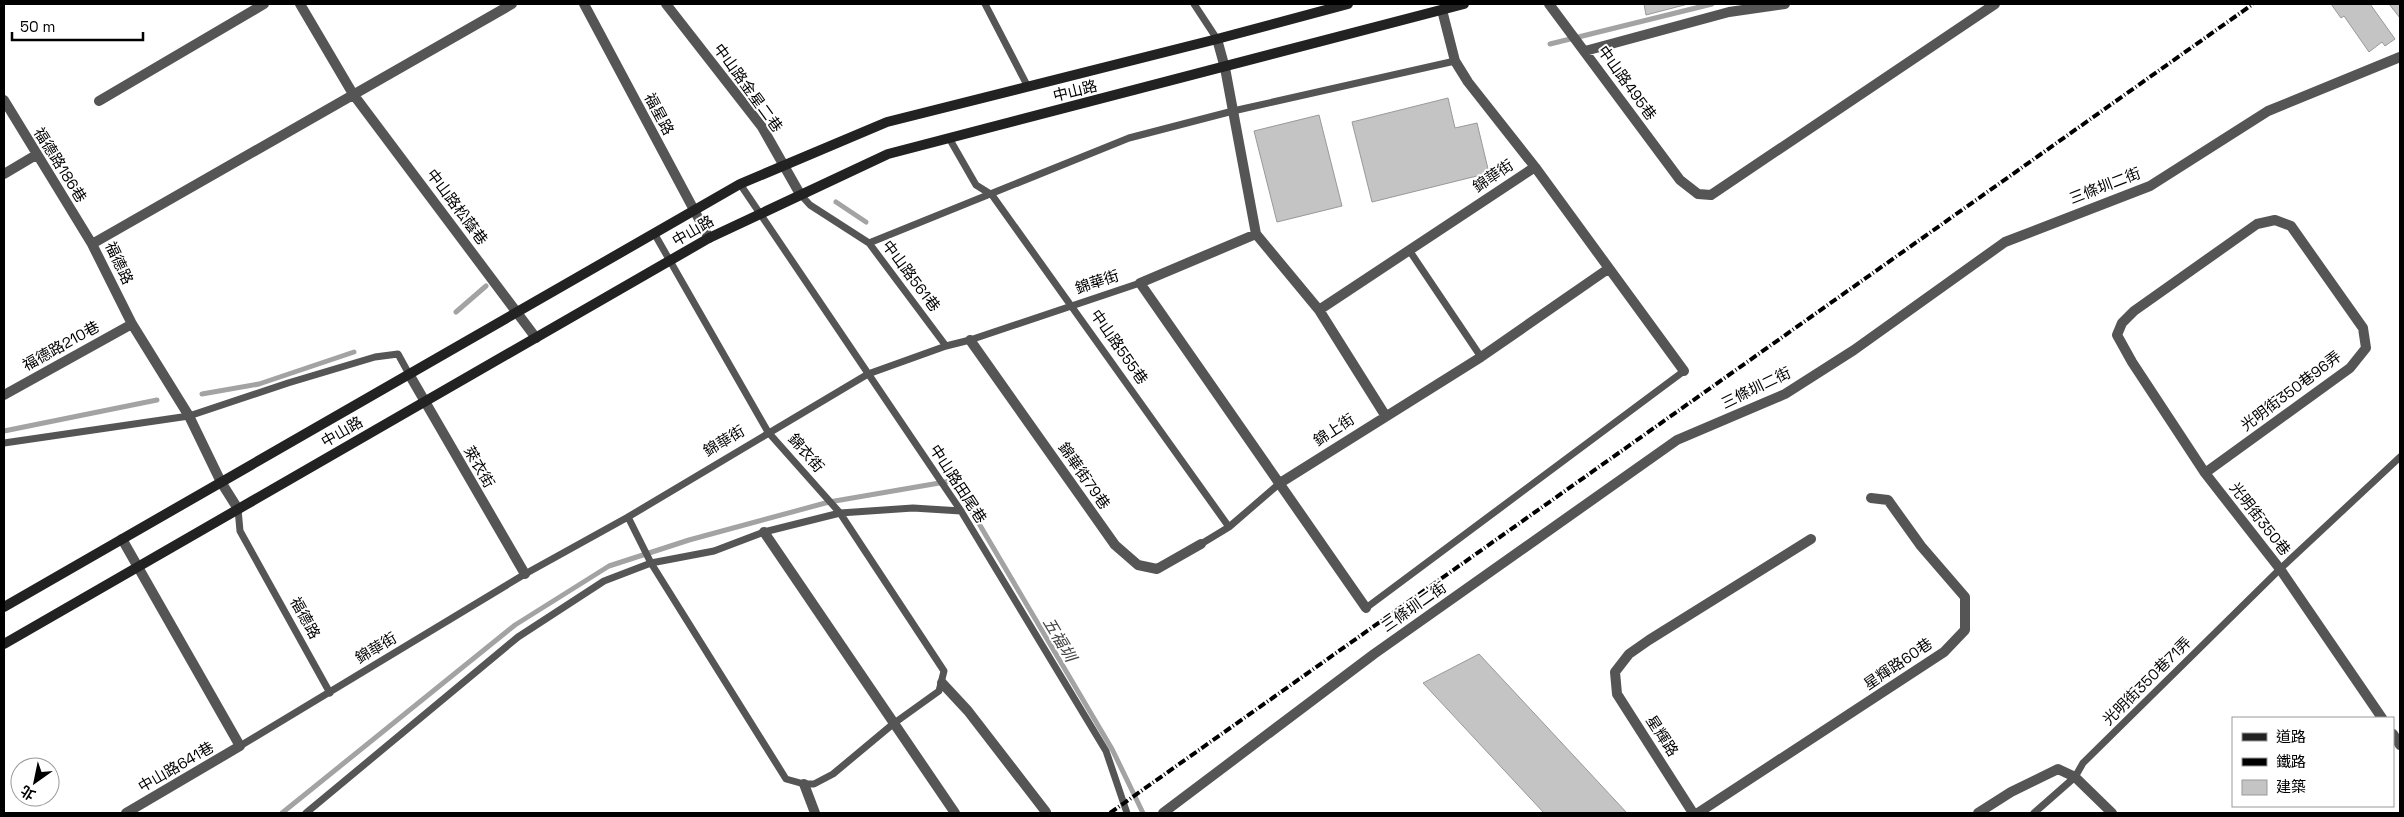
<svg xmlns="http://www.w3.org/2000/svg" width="2404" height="817" viewBox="0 0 2404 817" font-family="'Space Grotesk','Noto Sans TC',sans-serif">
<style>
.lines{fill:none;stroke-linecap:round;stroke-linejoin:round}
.stream{stroke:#a3a3a3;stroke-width:5}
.building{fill:#c4c4c4;stroke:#999}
.lane{stroke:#555;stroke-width:7}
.street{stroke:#555;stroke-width:10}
.secondary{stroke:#222;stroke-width:10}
.rail{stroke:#000;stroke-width:4;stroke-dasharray:8 2.5 1 2.5;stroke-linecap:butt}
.labels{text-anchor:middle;stroke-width:4;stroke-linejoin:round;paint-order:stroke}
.street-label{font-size:15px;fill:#000;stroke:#fff}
.water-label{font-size:16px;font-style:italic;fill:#444;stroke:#fff}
</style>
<rect width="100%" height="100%" fill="#fff"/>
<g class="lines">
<path class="stream" d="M1550,44L1712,4
M836,202L866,222
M456,312L486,286
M202,394L259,384L354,352
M4,431L157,400
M282,813L515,625L609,566L689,540L829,502L951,481L968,505L1112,749L1143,813"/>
</g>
<path class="building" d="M1644,4H1688L1646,15Z
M2331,4H2370L2395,39L2385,46L2382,42L2369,52L2344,16L2341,18Z
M2389,4H2400V18Z
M1448,98L1455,128L1477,123L1489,173L1372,202L1352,122Z
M1319,115L1342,206L1277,222L1254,131Z
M1479,654L1627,813H1544L1423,683Z"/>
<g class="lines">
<path class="lane" d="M985,4L1027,85
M1194,4L1217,39
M949,138L976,185L992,195L1229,527
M740,184L961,511L1106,751L1127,813
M800,194L810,205L869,243L946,346
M869,243L1129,138L1233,111L1455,61
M1409,250L1481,357
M4,443L189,416L288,383L375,357L398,354L409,374
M238,509L240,531L330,693
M628,517L651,563L786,779L804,784H814L833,774L893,724L939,691L944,671L840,513L768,432L654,233
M1201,544L1229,527L1280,483
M1366,608L1684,371
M240,746L525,574L628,517L868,374L946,346L970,340L1140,283
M306,813L518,637L604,581L651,563L714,551L764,532L840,513L913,508L961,511
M2034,813L2075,777L2083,763L2280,569L2400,457"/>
<path class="street" d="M300,4L353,94L536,338
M584,4L709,238
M666,4L762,127L800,194
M1549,4L1680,180L1698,194L1711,195L1995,4
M1442,10L1455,61L1468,82L1535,167L1684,371
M1217,39L1225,68L1256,234L1319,310L1385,415
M1585,51L1729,12L1785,4
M4,100L92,244L132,324L189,416L221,482L238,509
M99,101L264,4
M4,174L36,155
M1256,234L1140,283L1366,608
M92,244L512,4
M1319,310L1535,167
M970,340L1115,545L1138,565L1157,569L1201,544
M409,374L525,574
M4,395L132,324
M2205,473L2350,368L2366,348L2363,328L2291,226L2275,220L2257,224L2134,311L2122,323L2117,335L2132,362L2205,473L2280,569L2382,718
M1280,483L1481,357L1608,269
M764,532L955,813
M122,539L240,746L126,813
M942,683L968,711L1046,812
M2393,734L2400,745
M804,784L815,813
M1163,813L1374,654L1677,440L1785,394L1854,350L2005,242L2150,186L2268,111L2400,57
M1693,813L1617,694L1615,672L1629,654L1649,640L1811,539
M1698,813L1944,652L1965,630V597L1921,546L1888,500L1871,498
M1978,813L2011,792L2058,769L2075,777L2112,813"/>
<path class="secondary" d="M4,607L740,184L887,122L1217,39L1348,4
M4,644L709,238L888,154L1464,4"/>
<path class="rail" d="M1110,813L2253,4"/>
</g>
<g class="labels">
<g class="street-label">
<text transform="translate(1627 83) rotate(54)" y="5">中山路495巷</text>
<text transform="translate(748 88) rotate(54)" y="5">中山路金星二巷</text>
<text transform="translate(1075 91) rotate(-14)" y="5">中山路</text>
<text transform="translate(659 114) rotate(62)" y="5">福星路</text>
<text transform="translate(60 165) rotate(58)" y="5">福德路186巷</text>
<text transform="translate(1493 176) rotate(-34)" y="5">錦華街</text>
<text transform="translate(2105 186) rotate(-21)" y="5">三條圳二街</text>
<text transform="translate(457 207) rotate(53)" y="5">中山路松蔭巷</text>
<text transform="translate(693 231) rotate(-30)" y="5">中山路</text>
<text transform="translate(119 263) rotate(65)" y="5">福德路</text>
<text transform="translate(911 276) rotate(53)" y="5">中山路561巷</text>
<text transform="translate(1097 282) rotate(-18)" y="5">錦華街</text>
<text transform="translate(61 346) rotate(-29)" y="5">福德路210巷</text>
<text transform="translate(1119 347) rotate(55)" y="5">中山路555巷</text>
<text transform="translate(1756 388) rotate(-26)" y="5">三條圳二街</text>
<text transform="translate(2291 391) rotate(-37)" y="5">光明街350巷96弄</text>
<text transform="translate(1334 430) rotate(-33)" y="5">錦上街</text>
<text transform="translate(342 432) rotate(-30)" y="5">中山路</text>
<text transform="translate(724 441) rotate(-31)" y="5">錦華街</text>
<text transform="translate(806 453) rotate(49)" y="5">錦衣街</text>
<text transform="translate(479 467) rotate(60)" y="5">萊衣街</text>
<text transform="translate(1084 476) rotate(55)" y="5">錦華街79巷</text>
<text transform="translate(958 484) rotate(57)" y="5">中山路田尾巷</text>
<text transform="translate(2260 519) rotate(52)" y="5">光明街350巷</text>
<text transform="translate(1414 607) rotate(-35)" y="5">三條圳二街</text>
<text transform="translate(305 618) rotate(61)" y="5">福德路</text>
<text transform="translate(376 648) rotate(-31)" y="5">錦華街</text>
<text transform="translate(1898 664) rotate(-34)" y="5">星輝路60巷</text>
<text transform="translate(2147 681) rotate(-45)" y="5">光明街350巷71弄</text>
<text transform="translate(1662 736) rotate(57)" y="5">星輝路</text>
<text transform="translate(176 767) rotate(-30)" y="5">中山路641巷</text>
</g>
<g class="water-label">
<text transform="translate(1060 639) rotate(59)" y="6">五福圳</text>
</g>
</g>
<rect width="2404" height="817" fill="none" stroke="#000000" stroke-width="10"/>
<rect x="2232" y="717" width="162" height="90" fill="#ffffff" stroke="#999999"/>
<rect x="2242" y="733" width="25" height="8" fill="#222222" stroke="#999999"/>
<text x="2276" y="742" font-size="15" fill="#000000">道路</text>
<rect x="2242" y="758" width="25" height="8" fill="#000000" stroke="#999999"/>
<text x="2276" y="767" font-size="15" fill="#000000">鐵路</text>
<rect x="2242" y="780" width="25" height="15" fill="#c4c4c4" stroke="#999999"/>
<text x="2276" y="792" font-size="15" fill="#000000">建築</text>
<g transform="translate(35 782) rotate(213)"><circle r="24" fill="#ffffff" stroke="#999999"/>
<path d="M0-4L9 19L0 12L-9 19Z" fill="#000000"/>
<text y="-8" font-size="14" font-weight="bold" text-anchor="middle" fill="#000000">北</text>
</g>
<path d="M12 32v8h131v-8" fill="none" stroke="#000000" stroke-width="2.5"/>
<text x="20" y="32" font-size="15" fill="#000000" stroke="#ffffff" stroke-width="4" paint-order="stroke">50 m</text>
</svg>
